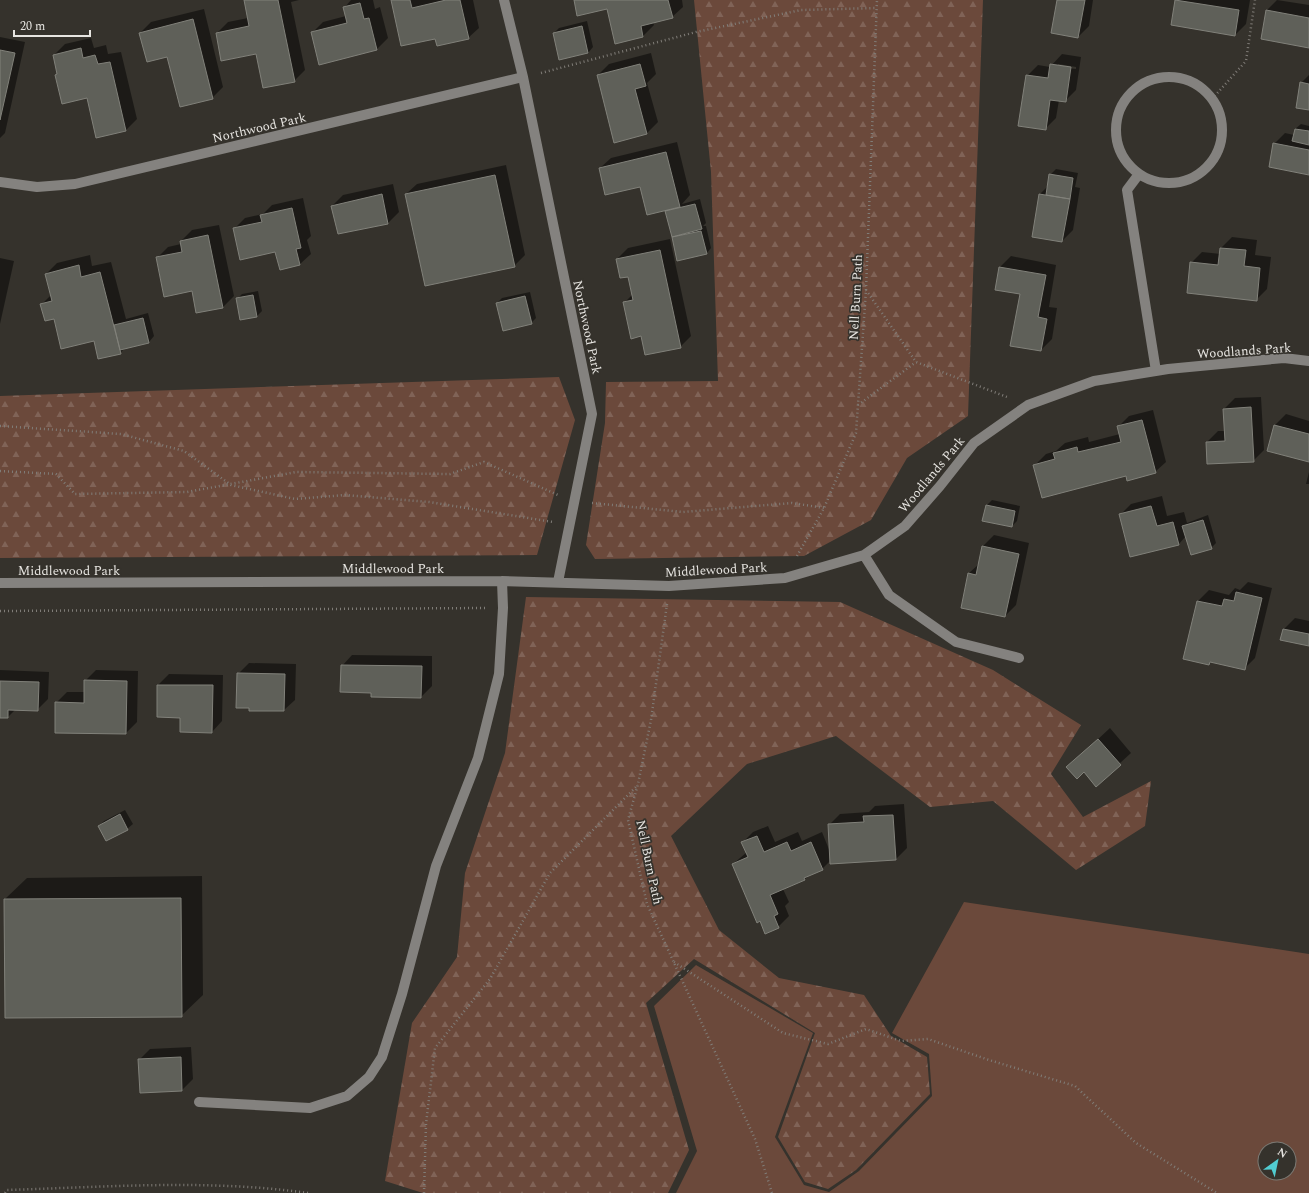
<svg xmlns="http://www.w3.org/2000/svg" width="1309" height="1193" viewBox="0 0 1309 1193" font-family="Spectral,serif">
<style>
.green{fill:#6b493b;fill-rule:evenodd}
.forest{fill:url(#forest-firs)}
.shadow{fill:#0007;fill-rule:evenodd}
.building{fill:#5f6059;stroke:#81817a}
.lines{fill:none;stroke-linecap:round;stroke-linejoin:round}
.path{stroke:#807d78;stroke-width:2.5;stroke-dasharray:1 3;stroke-linecap:butt}
.minor{stroke:#84827f;stroke-width:10}
.labels{text-anchor:middle;stroke-width:3.5;stroke-linejoin:round;paint-order:stroke}
.street-label{font-size:13px;fill:#e7e5e1;stroke:#35322c}
</style>
<defs>
<pattern id="forest-firs" width="22" height="20" patternUnits="userSpaceOnUse"><rect width="22" height="20" fill="#6b493b"/><path d="M5 1l3.5 6h-7zM16 11l3.5 6h-7z" fill="#806357"/></pattern>
</defs>
<rect width="100%" height="100%" fill="#35322c"/>
<path class="green" d="M964,902L1309,954V1193H676L697,1151L654,1006L696,965L813,1033L775,1137L804,1185L829,1192L859,1171L932,1096L929,1054L892,1033ZM1265,1149H1289V1173H1265Z"/>
<path class="forest" d="M694,0H983L968,416L907,458L871,520L804,556L595,559L586,545L605,423L606,382L718,381L711,172Z
M559,377L575,420L537,555L0,558V396Z
M526,597L840,602L993,670L1081,725L1051,774L1083,817L1151,781L1145,826L1076,870L993,801L930,807L836,736L747,764L671,836L719,930L779,978L864,995L891,1036L927,1057L930,1094L856,1170L828,1189L805,1182L778,1137L815,1033L694,959L646,1003L689,1150L668,1193H423L385,1181L412,1023L457,957L465,873L505,753Z"/>
<path class="shadow" d="M245,0H299L291,2L305,70L294,81L257,53L217,33L228,22L248,18Z
M351,0H373L375,9L380,7L388,38L377,49L312,33L323,22L346,16L344,8Z
M392,0H473L479,28L468,38L436,37Z
M575,0H682L683,7L672,17L653,22L654,25L643,36L616,42L608,8Z
M1058,0H1093L1089,26L1078,37Z
M1176,0H1250L1246,24L1235,35L1172,24Z
M1277,0L1309,5V47L1267,10Z
M204,9L223,87L212,98L168,56L140,33L151,22Z
M587,21L593,47L588,53L554,33L559,28Z
M0,37L25,42L5,133L0,138Z
M91,38L94,48L106,45L108,54L121,52L137,119L126,130L87,97L56,75L58,73L54,55L65,44Z
M651,53L656,74L647,83L658,122L647,133L598,75L609,64Z
M1062,54L1081,57L1076,90L1065,101L1059,100L1056,118L1045,129L1027,76L1038,65L1050,67ZM1058,64L1076,67V69L1058,67Z
M1309,75V109L1301,83Z
M1301,124L1309,126V174L1274,144L1285,133L1294,135L1295,129Z
M677,142L690,195L682,204L700,199L706,223L703,226H706L711,248L706,254L678,260L666,211L669,209L641,186L600,168L611,158Z
M506,165L525,255L514,266L406,194L417,184Z
M1056,169L1078,173L1075,187L1080,188L1073,230L1062,241L1033,236L1040,194L1048,186L1050,175Z
M393,184L399,212L388,223L338,233L332,206L343,195Z
M303,198L311,236L307,240L311,254L300,264L280,269L276,251L234,229L245,218L263,214L272,205Z
M219,225L234,296L223,307L197,312L192,290L157,258L168,247L181,244V241L192,230Z
M1232,237L1257,240L1255,255L1271,257L1267,289L1256,300L1191,263L1202,252L1221,254V248Z
M670,239L691,336L680,347L642,335L624,303L633,294L629,275L617,259L628,248Z
M90,255L92,266L111,262L126,319L148,313L154,336L149,342L126,347L120,353L54,318L42,304L51,295L46,274L57,263Z
M1011,256L1056,265L1049,307L1057,308L1052,339L1041,350L1021,293L1000,267Z
M0,258L14,261L0,324Z
M258,291L262,311L257,316L237,299L242,294Z
M530,292L536,318L531,323L497,303L502,298Z
M1261,397L1264,450L1253,461L1207,442L1218,431H1225L1224,409L1235,398Z
M1153,410L1166,462L1155,472L1127,475L1035,465L1046,454L1056,451L1065,443L1088,437L1089,442L1120,434L1118,427L1129,416Z
M1286,414L1309,421V461L1275,425Z
M1309,472V484H1306Z
M1162,496L1167,516L1184,512L1187,523L1208,515L1216,543L1211,548L1186,536L1178,545L1120,515L1131,504Z
M992,500L1020,506L1017,521L1012,526L987,505Z
M994,535L1029,543L1016,605L1005,616L969,573L979,564L983,546Z
M1248,582L1272,588L1255,658L1244,669L1212,662L1209,664L1184,659L1198,601L1209,590L1229,595L1235,588L1240,590Z
M1295,618L1309,621V645L1282,639L1284,629Z
M352,655L432,656V686L421,697L372,692L342,666Z
M249,663L296,664L295,700L284,710L250,707L238,674Z
M0,670L49,672L48,699L37,710L16,709L8,717H0Z
M96,670L138,671L137,722L126,733L56,732V703L67,692H85V681Z
M169,674L223,675L222,721L212,732L181,717L158,685Z
M1110,728L1131,753L1096,785L1084,771L1068,767Z
M904,804L907,848L896,859L831,860L822,869L810,874L804,880L783,889L789,902L785,906L789,916L778,927L760,920L733,864L747,852L742,843L753,832L768,826L775,842L798,832L802,841L822,832L830,852L829,825L840,814L869,812L875,806Z
M125,810L133,824L127,829L106,840L99,826L104,821Z
M202,876L203,995L181,1016L5,899L27,878Z
M191,1047L193,1079L182,1090L141,1092L139,1060L150,1049Z"/>
<path class="building" d="M244,0H278L295,82L263,88L256,54L221,61L216,33L249,26Z
M391,0H410L412,8L446,0H460L469,39L437,46L435,39L401,46Z
M574,0H668L673,18L641,26L643,37L615,44L607,9L577,16Z
M1057,0H1085L1078,38L1051,33Z
M1175,0L1239,10L1235,36L1171,25Z
M360,3L364,19L369,18L377,50L319,65L311,32L347,23L343,7Z
M1266,10L1309,18V48L1261,39Z
M193,19L213,99L180,107L167,57L147,62L139,33Z
M582,26L588,53L559,60L553,33Z
M81,48L83,58L95,55L98,64L110,62L126,131L96,138L87,98L62,104L55,75L57,74L53,55Z
M0,50L15,53L0,120Z
M640,64L646,86L635,89L647,134L614,143L597,75Z
M1050,64L1071,67L1066,102L1050,100L1046,130L1018,126L1026,75L1048,78Z
M1300,82L1309,84V110L1296,108Z
M1295,129L1309,131V145L1292,141Z
M1273,143L1309,150V175L1269,167Z
M666,152L680,207L647,215L640,187L605,195L599,168Z
M1049,174L1073,178L1070,199L1046,195Z
M495,175L515,267L425,286L405,194Z
M382,194L388,224L338,234L331,206Z
M1039,194L1070,199L1062,242L1032,237Z
M695,204L702,229L672,237L665,211Z
M292,208L301,248L296,249L300,265L280,270L275,252L240,260L233,228L262,222L260,215Z
M701,231L707,254L677,261L672,237Z
M208,235L223,308L196,313L192,291L164,297L156,257L182,252L180,241Z
M1220,248L1246,250L1244,266L1260,268L1257,301L1187,293L1190,262L1218,265Z
M660,250L681,348L645,355L641,336L631,339L623,302L633,300L628,277L620,278L616,259Z
M79,265L81,277L100,272L121,354L98,359L94,341L61,349L54,319L45,321L40,304L52,301L45,274Z
M999,267L1046,275L1038,317L1047,319L1041,351L1010,346L1020,294L995,290Z
M253,295L257,317L240,320L236,298Z
M525,296L532,324L503,331L496,303Z
M143,318L149,343L120,350L114,325Z
M1251,407L1254,462L1207,464L1206,442L1225,441L1223,409Z
M1142,420L1156,473L1127,481L1126,476L1042,498L1033,465L1055,459L1053,453L1066,450L1077,447L1078,452L1121,442L1117,426Z
M1274,425L1309,434V462L1267,451Z
M986,505L1015,511L1012,527L982,521Z
M1151,506L1157,526L1173,522L1179,545L1130,557L1119,514Z
M1203,520L1212,549L1191,555L1182,526Z
M982,546L1019,554L1005,617L961,608L968,573L976,575Z
M1236,592L1262,598L1245,670L1210,662L1209,665L1183,659L1197,601L1222,606L1224,599L1234,601Z
M1283,629L1309,634V646L1280,640Z
M341,665L422,666L421,698L371,697V693L340,692Z
M237,673L285,674L284,711H249V708H236Z
M84,680L127,681L126,734L55,733V702L84,703Z
M0,681L39,682L38,711L8,710V718H0Z
M157,685H213L212,733L180,732V718L157,717Z
M1098,739L1121,765L1096,787L1084,772L1077,779L1066,767Z
M120,814L128,830L106,841L98,826Z
M893,815L896,860L830,864L828,824L864,822L863,816Z
M757,836L764,852L787,842L791,851L811,842L823,870L804,878L805,880L770,895L778,914L774,916L779,928L765,934L760,921L757,923L732,864L748,857L741,842Z
M181,898L182,1017L5,1018L4,899Z
M181,1057L182,1091L140,1093L138,1059Z"/>
<g class="lines">
<path class="path" d="M541,73L696,32L801,10L877,8
M1212,99L1246,61L1255,0
M866,290L916,362L1007,397
M858,405L916,362
M0,426L121,434L184,451L231,485L295,499L345,495L429,502L553,522
M0,471L56,474L75,494L187,492L296,472L450,474L484,462L558,495
M592,503L683,512L792,503L824,508
M797,556L824,508L856,433L866,290L877,0
M667,604L651,720L638,784L628,820L647,904L755,1139L772,1193
M0,611L485,608
M674,962L783,1033L828,1044L866,1029L901,1041L928,1039L989,1060L1075,1086L1136,1143L1217,1193
M5,1193L7,1190C107,1187 209,1179 308,1193
M424,1193L426,1124L435,1048L490,979L550,873L638,785"/>
<path class="minor" d="M504,0L523,77L592,414L558,582
M1116 130a53 53 0 1 1 106 0a53 53 0 1 1-106 0Z
M1139,174L1127,190L1156,371
M0,182L37,187L75,184L523,77
M864,555L889,595L956,642L1019,658
M0,583L502,581L669,586L785,578L864,555L905,526L940,486L974,443L1028,405L1094,381L1168,369L1284,358L1309,361
M199,1102L310,1108L347,1096L369,1077L382,1057L402,994L436,866L478,758L499,674L503,608L502,581"/>
</g>
<g class="labels">
<g class="street-label">
<text transform="translate(259 127) rotate(-13)" y="5">Northwood Park</text>
<text transform="translate(855 297) rotate(-87)" y="5">Nell Burn Path</text>
<text transform="translate(588 327) rotate(78)" y="5">Northwood Park</text>
<text transform="translate(1244 350) rotate(-4)" y="5">Woodlands Park</text>
<text transform="translate(931 474) rotate(-50)" y="5">Woodlands Park</text>
<text x="393" y="573">Middlewood Park</text>
<text transform="translate(716 569) rotate(-3)" y="5">Middlewood Park</text>
<text x="69" y="575">Middlewood Park</text>
<text transform="translate(650 862) rotate(78)" y="5">Nell Burn Path</text>
</g>
</g>
<g transform="translate(1277 1161) rotate(33)"><circle r="19" fill="#35322c" stroke="#7c7a74"/>
<path d="M0-3L7 15L0 10L-7 15Z" fill="#51ccd1"/>
<text y="-6" font-size="11" font-weight="bold" text-anchor="middle" fill="#e7e5e1">N</text>
</g>
<path d="M14 30v6h76v-6" fill="none" stroke="#e7e5e1" stroke-width="2"/>
<text x="20" y="30" font-size="12" fill="#e7e5e1" stroke="#35322c" stroke-width="3" paint-order="stroke">20 m</text>
</svg>
